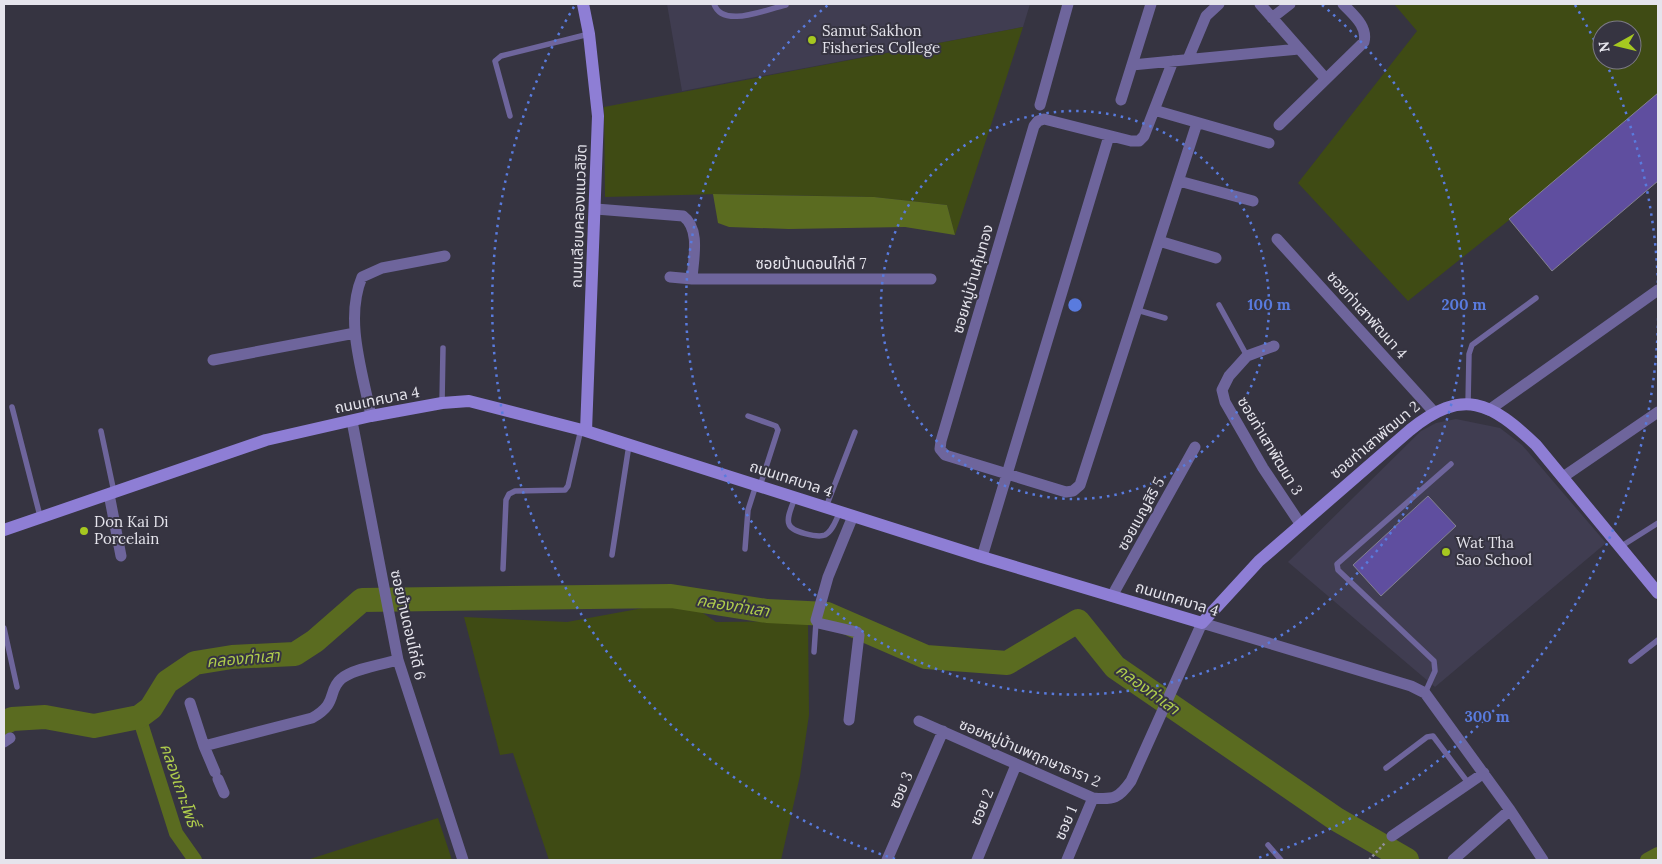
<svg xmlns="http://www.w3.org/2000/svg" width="1662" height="864" viewBox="0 0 1662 864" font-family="Lora,'Noto Sans Thai',serif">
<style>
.built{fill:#403d51}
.green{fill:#3f4b14;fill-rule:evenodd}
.water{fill:#5a6b20}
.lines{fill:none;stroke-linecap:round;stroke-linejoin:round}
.canal{stroke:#5a6b20;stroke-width:14}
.river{stroke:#5a6b20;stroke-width:24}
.building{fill:#5f4e9f;stroke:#848291}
.path{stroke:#92909b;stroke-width:2.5;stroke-dasharray:2.5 2.5;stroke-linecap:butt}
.lane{stroke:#6e659c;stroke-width:5.5}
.street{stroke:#6e659c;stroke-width:11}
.secondary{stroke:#8e7ed5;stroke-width:12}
.ring{fill:none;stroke:#597bde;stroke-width:2.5;stroke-dasharray:2.5 5}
.poi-dot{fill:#a6c820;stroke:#363441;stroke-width:2}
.labels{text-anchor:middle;stroke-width:4;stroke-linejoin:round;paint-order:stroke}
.poi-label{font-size:15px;fill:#e5e4ec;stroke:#363441;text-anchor:start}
.street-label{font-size:15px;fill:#e5e4ec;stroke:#363441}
.water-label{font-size:16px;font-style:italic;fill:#afcd4c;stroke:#363441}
.centre{fill:#597bde;stroke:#363441;stroke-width:2.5}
.ring-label{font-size:15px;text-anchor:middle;font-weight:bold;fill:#597bde;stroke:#363441;stroke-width:4;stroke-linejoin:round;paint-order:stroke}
</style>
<rect width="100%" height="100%" fill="#363441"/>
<path class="built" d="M667,4H1030L1023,27L682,91Z
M1456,419L1500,428L1522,445L1606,543L1435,687L1288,562L1421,431L1436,423Z"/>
<path class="green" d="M1394,4H1658V101L1408,301L1298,183L1417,31ZM1602,30H1632V60H1602Z
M1023,27L955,235L947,205L874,197L720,194L605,197L604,107Z
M654,606L697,609L716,622L808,621L809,715L800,776L781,860H549L513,753L500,755L464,617L567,622Z
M438,818L452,860H307Z"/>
<path class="water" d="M713,194L874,197L947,205L955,235L905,227L789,229L729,227L718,223Z"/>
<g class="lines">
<path class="canal" d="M139,717L176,833L195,860
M1647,860L1658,854"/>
<path class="river" d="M4,723L12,719L45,717L94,726L139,717L151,708L167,682L195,663L232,657L295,654L315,641L362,600L671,596L767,611L827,614L926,657L1007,663L1078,621L1115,667L1336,819L1407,860"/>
</g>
<path class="building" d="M1658,93V181L1552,271L1509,219Z
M1428,496L1456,526L1381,596L1353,565Z"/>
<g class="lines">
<path class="path" d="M1369,860L1385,843"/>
<path class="lane" d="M714,4C723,29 766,9 786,5
M510,116L495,61L501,56L589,34
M1219,305L1247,356
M1137,310L1165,318
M442,403L443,348
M1468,404L1469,354L1472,345L1536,298
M12,407L40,516
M748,416L776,426L778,430L760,486
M101,431L114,492
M795,497C793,505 786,517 789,524C791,532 818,538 825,535C833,531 836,519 840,512
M826,507L855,432
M1620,547L1658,523
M745,549L748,510L756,485
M612,555L629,445
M503,569L506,500L509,494L515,491L565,490L568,486L581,429
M4,628L17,687
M814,652L816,622
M1631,661L1658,640
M1425,693L1435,671L1434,661L1338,570L1337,564L1451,464
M1386,768L1427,737L1433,736L1469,784
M1268,845L1281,860"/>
<path class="street" d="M1260,4L1325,78
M1272,18L1290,4
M1188,59L1206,16L1219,4
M1173,61L1144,136L1139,141H1131L1044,119L1038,121L1034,126L941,441L940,449L945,455L1066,492L1073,491L1080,485L1197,123
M1132,65L1299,49
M1121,100L1151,4
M1040,105L1068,4
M1154,110L1269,143
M1279,125L1364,42C1368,26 1353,15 1343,4
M1179,181L1253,201
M596,209L683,216C701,229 693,260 692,279H931
M1277,239L1434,412
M1159,241L1216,258
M670,277L692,279
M1274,346L1247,356L1229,376L1222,390L1225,402L1263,468L1301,525
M213,360L355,333
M1489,410L1658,290
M371,416C363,373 344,320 362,277L382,268L445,256
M352,421L398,660L463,860
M1563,477L1658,412
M109,494L121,556
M982,557L1109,136
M1112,596L1195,447
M190,703L204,746L312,718C339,703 327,691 341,679C352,669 383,664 398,660
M849,720L859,635L857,632L818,623L816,620L828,577L853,516
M919,721L1093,798C1114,800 1119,798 1131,781L1202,623L1411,686L1425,693L1510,810L1543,860
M4,742L10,738
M204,746L215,772
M218,779L224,793
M1392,836L1484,773
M887,860L943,731
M977,860L1016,765
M1067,860L1093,798
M1453,860L1510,810"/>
<path class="secondary" d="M583,4L589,34L598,116L586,431
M4,530L266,440L371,416L442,403L469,401L586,431L982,557L1202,623L1259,561L1410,430C1463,387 1491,402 1536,445L1658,593"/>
</g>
<g class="ring">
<circle cx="1075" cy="305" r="194"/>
<path d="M1322 5A389 389 0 1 1 828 5"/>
<path d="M895 859A583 583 0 0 1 575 5M1575 5A583 583 0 0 1 1601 54M1606 63A583 583 0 0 1 1255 859"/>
</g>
<g class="poi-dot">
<circle cx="812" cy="40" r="5"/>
<circle cx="84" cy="531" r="5"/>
<circle cx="1446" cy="552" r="5"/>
</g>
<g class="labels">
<g class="poi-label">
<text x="822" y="36">Samut Sakhon<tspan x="822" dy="17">Fisheries College</tspan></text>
<text x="94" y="527">Don Kai Di<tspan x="94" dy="17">Porcelain</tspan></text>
<text x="1456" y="548">Wat Tha<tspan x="1456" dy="17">Sao School</tspan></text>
</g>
<g class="street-label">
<text transform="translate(579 216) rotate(-88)" y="5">ถนนเลียบคลองแนวลิขิต</text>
<text x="811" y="269">ซอยบ้านดอนไก่ดี 7</text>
<text transform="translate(973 279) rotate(-74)" y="5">ซอยหมู่บ้านคุ้มทอง</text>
<text transform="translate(1367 315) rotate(48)" y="5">ซอยท่าเสาพัฒนา 4</text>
<text transform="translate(377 400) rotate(-11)" y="5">ถนนเทศบาล 4</text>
<text transform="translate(1375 440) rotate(-40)" y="5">ซอยท่าเสาพัฒนา 2</text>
<text transform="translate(1270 446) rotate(59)" y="5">ซอยท่าเสาพัฒนา 3</text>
<text transform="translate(791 479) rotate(18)" y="5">ถนนเทศบาล 4</text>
<text transform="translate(1141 514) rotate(-61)" y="5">ซอยเบญสิริ 5</text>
<text transform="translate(1177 599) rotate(17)" y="5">ถนนเทศบาล 4</text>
<text transform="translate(408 625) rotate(77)" y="5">ซอยบ้านดอนไก่ดี 6</text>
<text transform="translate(1030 753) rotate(23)" y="5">ซอยหมู่บ้านพฤกษาธารา 2</text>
<text transform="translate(901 790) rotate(-67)" y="5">ซอย 3</text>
<text transform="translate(982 807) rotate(-67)" y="5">ซอย 2</text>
<text transform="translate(1066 823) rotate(-67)" y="5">ซอย 1</text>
</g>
<g class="water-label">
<text transform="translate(733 605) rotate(9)" y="6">คลองท่าเสา</text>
<text transform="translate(243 658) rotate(-5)" y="6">คลองท่าเสา</text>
<text transform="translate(1148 689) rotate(36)" y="6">คลองท่าเสา</text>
<text transform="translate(180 785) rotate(71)" y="6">คลองเกาะโพธิ์</text>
</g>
</g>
<circle cx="1075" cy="305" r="8" class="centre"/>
<g class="ring-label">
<text x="1269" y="310">100 m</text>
<text x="1464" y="310">200 m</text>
<text x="1487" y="722">300 m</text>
</g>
<rect width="1662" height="864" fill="none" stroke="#e5e4ec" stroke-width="10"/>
<g transform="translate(1617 45) rotate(262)"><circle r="24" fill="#363441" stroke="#7c7a85"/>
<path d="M0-4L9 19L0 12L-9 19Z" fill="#a6c820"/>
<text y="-8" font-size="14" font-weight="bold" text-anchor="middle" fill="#e5e4ec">N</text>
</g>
</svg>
